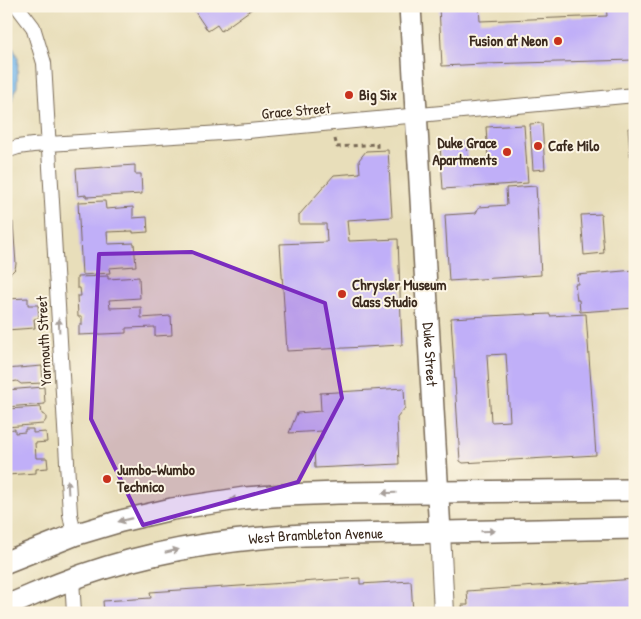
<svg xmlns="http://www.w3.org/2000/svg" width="641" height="619" viewBox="0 0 641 619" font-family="'Patrick Hand',sans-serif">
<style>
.water{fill:#77b8ec;stroke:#597185}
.building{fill:#c0aff8;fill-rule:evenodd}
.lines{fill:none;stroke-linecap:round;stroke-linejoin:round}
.street-casing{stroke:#786955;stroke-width:16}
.secondary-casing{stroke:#786955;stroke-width:22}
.primary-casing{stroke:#786955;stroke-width:24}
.path{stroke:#786955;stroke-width:3;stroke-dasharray:4 4;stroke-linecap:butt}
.street{stroke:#fff;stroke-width:14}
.secondary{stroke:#fff;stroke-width:20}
.primary{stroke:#fff;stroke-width:21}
.oneway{fill:#a79f9a}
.marked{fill:#7b2cbf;fill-opacity:0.2;stroke:#7b2cbf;stroke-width:4;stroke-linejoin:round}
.poi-dot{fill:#c8321e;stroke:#fcf5e5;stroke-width:2}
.labels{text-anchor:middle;stroke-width:4;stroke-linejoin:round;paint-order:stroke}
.poi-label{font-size:15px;font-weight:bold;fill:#3b2a1e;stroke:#fcf5e5;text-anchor:start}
.street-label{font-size:15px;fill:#3b2a1e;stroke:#fcf5e5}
</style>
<rect width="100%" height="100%" fill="#fcf5e5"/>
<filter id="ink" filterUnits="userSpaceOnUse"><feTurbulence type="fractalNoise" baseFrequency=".02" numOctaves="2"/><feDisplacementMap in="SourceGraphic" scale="10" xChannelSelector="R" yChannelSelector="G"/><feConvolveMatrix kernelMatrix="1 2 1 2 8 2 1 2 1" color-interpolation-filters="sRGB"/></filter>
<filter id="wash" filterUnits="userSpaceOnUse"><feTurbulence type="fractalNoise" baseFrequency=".0096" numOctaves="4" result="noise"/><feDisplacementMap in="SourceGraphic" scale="20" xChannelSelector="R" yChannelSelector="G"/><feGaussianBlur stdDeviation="1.12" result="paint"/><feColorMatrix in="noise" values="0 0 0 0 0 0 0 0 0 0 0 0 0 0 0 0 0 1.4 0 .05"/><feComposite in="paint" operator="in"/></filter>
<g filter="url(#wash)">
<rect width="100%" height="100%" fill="#e8deba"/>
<path class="water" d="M6,33L18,58L17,87L6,116Z"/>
<g id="blocks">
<path class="building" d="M191,6H256L221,31L217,25L208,31Z
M439,6H479L480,21L607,16L606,6H635V60L483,64L442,66Z
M542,123L545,169L533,170L530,124Z
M524,125L528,183L443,189L440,145L467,143L468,160L488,158L486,127Z
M628,128H635V195L633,196Z
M388,150L392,217L347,220L349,241L398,239L402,345L287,351L280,244L327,242L326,224H299V215L334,175L360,173L359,160L366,151Z
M135,165V174H141L142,194L86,197V195L78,196L76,169Z
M536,186L541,275L449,281L445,215L476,213L479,207L507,205L506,188Z
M105,201L106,209L133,207V218L147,217L148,232L133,233V231L107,232L108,244L134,243L136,266L109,268L110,273L82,275L78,202Z
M601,214L604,253L584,255L581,215Z
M6,222H13L16,264L15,269L6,278Z
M635,270V308L580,312L579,300H577L575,284H578L577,275Z
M108,276V279L139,277L140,298L109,300L110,308L141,307V318L171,316L172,335L155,336V327L126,328V333L79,335V325H82V317H78L77,296H81L80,288H77V277Z
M28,298V305H38L39,318L34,319L35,328L6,330V299Z
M527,314V315L550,314V316L586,314L596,455L463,463L460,461L451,318ZM506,354L510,421L491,422L487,355Z
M42,366L43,383L21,384L17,381L11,382V386H6V369Z
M44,387L45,404L6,407V390Z
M404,388L405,408L397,418L399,464L315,468L314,449L322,439V431L289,433L297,413L321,411L320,393Z
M41,407L42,414L46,416V420L43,424L6,427V409Z
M15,429V433L25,432V429H33V433L46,432L47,442L35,443L36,458H47L48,468L36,469V473L7,475V472H6V430Z
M360,578V584L411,581L413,613H104L103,601L151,598L150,592Z
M635,579V613H463L462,605H468L467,591Z"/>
</g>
</g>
<g filter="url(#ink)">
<use href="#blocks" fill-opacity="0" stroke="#786955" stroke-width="1"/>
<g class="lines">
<g class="street-casing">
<path id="street" d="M17,6L33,27L44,63L70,514L74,535
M6,151L18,147L33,145L237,132L635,95
M72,579L74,613"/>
</g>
<g class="secondary-casing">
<path id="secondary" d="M440,532L444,613"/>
</g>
<g class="primary-casing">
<g id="primary">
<path id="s1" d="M410,6L440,532"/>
<path d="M6,562L74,535L121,521L172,509L245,498L286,495L338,493L635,490"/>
<path id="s2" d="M6,606C24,599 41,591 59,584C137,553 221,539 304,535L635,528"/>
</g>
</g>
<path class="path" d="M335,139L337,147L377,144V151"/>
<use href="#street" class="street"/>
<use href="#secondary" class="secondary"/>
<use href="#primary" class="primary"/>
</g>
<defs><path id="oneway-solid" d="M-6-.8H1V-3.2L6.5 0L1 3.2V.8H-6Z" transform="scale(1.25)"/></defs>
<g class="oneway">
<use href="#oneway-solid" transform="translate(59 325) rotate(-93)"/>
<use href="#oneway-solid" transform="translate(68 487) rotate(-93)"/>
<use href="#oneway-solid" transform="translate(389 493) rotate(179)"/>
<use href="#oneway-solid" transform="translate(237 499) rotate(173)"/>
<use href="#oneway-solid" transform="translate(125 520) rotate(166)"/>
<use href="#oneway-solid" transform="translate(488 531) rotate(-1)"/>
<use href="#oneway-solid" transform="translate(172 551) rotate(-13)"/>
</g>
</g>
<path class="marked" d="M192,252L325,303L342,398L298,482L143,525L91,419L99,254Z"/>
<g class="poi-dot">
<circle cx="558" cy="41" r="5"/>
<circle cx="349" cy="95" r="5"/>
<circle cx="538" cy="146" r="5"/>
<circle cx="507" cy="152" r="5"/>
<circle cx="342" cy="294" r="5"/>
<circle cx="107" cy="479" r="5"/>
</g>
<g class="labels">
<g class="poi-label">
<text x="548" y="46" text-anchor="end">Fusion at Neon</text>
<text x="359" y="100">Big Six</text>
<text x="497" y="148" text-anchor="end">Duke Grace<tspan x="497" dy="17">Apartments</tspan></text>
<text x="548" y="151">Cafe Milo</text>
<text x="352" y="290">Chrysler Museum<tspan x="352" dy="17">Glass Studio</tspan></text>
<text x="117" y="475">Jumbo-Wumbo<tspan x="117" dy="17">Technico</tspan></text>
</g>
<g class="street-label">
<text transform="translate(296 111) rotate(-5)" y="5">Grace Street</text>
<text transform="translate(44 341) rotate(-93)" y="5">Yarmouth Street</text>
<text dy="5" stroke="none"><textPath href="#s1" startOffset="349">Duke Street</textPath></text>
<text dy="5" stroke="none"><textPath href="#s2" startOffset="320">West Brambleton Avenue</textPath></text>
</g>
</g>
<rect width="641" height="619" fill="none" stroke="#fcf5e5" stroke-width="25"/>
</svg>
